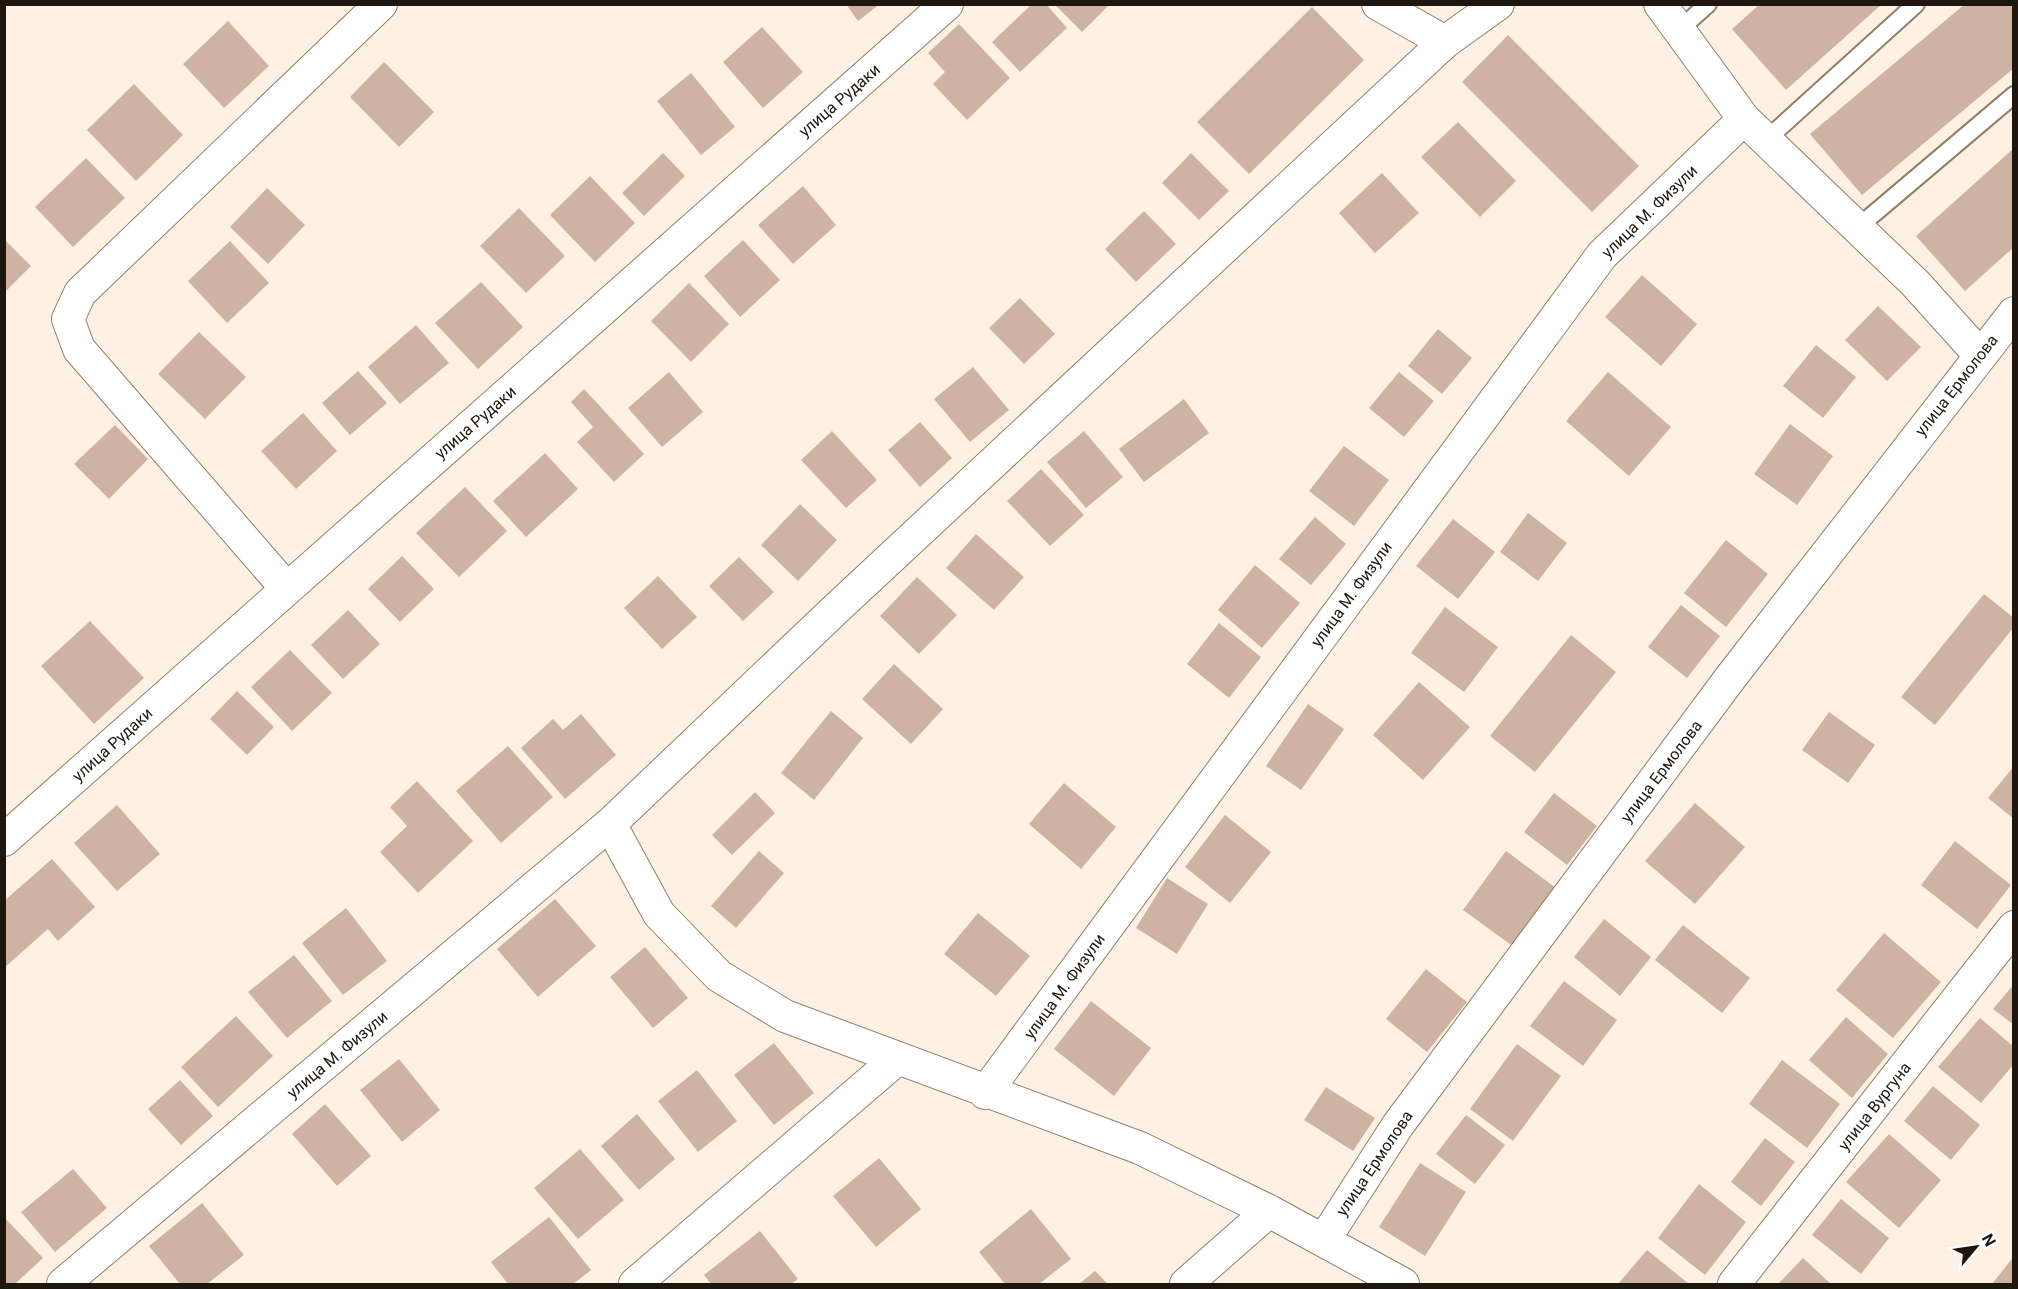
<svg xmlns="http://www.w3.org/2000/svg" width="2018" height="1289" viewBox="0 0 2018 1289" font-family="Roboto,sans-serif">
<style>
.building{fill:#ceb3a3}
.lines{fill:none;stroke-linecap:round;stroke-linejoin:round}
.lane-casing{stroke:#917f69;stroke-width:20}
.street-casing{stroke:#917f69;stroke-width:34}
.lane{stroke:#fff;stroke-width:16}
.street{stroke:#fff;stroke-width:32}
.labels{text-anchor:middle;stroke-width:6;stroke-linejoin:round;paint-order:stroke}
.street-label{font-size:16px;fill:#1e170f;stroke:#fff}
</style>
<rect width="100%" height="100%" fill="#fef1e3"/>
<path class="building" d="M846,4H880L858,21Z
M1032,4H1046L1067,28L1020,72L992,42Z
M1054,4H1110L1082,32Z
M1760,4H1882L1786,90L1732,29Z
M1965,4H2014V68L1862,195L1810,134Z
M1312,7L1364,60L1249,174L1197,122Z
M228,21L269,66L224,108L183,64Z
M959,24L1010,78L967,120L933,84L945,72L928,53Z
M762,27L803,72L763,108L723,62Z
M1508,35L1639,166L1592,212L1462,82Z
M384,62L434,112L399,147L350,97Z
M691,73L735,127L701,155L657,101Z
M134,84L183,135L136,181L87,130Z
M1458,122L1516,181L1480,217L1421,157Z
M2014,148V247L1965,291L1916,236Z
M663,153L685,176L644,216L622,193Z
M1191,153L1229,191L1199,220L1162,183Z
M86,158L125,198L73,247L35,207Z
M1382,173L1419,213L1375,253L1339,213Z
M590,176L635,223L595,262L550,215Z
M803,186L836,225L793,264L758,225Z
M267,188L305,225L268,264L230,227Z
M519,208L565,256L526,293L480,246Z
M1144,211L1176,244L1136,282L1105,249Z
M4,239L31,266L4,293Z
M743,240L780,280L740,317L704,276Z
M230,241L269,283L227,323L188,281Z
M1642,275L1697,324L1661,366L1605,317Z
M481,282L523,327L478,369L435,323Z
M689,283L729,324L691,362L651,321Z
M1020,298L1055,334L1024,364L989,328Z
M1878,306L1921,347L1887,381L1845,340Z
M416,325L449,363L400,404L368,367Z
M1438,329L1472,358L1442,394L1408,366Z
M199,332L246,377L205,419L158,374Z
M1816,345L1856,377L1823,418L1783,386Z
M973,367L1009,410L970,442L934,399Z
M358,371L387,403L350,435L322,403Z
M669,372L703,412L662,447L628,408Z
M1399,372L1434,401L1404,437L1369,408Z
M1608,372L1671,427L1629,476L1566,421Z
M584,389L644,454L614,482L577,442L593,427L571,402Z
M1184,399L1209,433L1144,482L1119,449Z
M303,413L337,451L296,489L261,451Z
M920,422L952,458L920,487L888,450Z
M1790,424L1833,456L1797,505L1754,474Z
M115,425L148,459L109,499L74,464Z
M832,431L877,480L846,508L801,460Z
M1084,431L1123,477L1086,508L1047,462Z
M1344,446L1389,480L1354,526L1309,491Z
M545,453L578,489L526,537L493,501Z
M1041,469L1084,515L1050,546L1007,501Z
M465,487L507,531L459,577L416,533Z
M800,504L837,540L798,581L761,545Z
M1528,513L1567,543L1538,581L1500,552Z
M1315,517L1346,544L1311,585L1279,559Z
M1453,519L1495,552L1458,599L1416,566Z
M976,534L1024,577L994,610L946,568Z
M1726,540L1768,574L1726,627L1684,593Z
M402,556L434,589L400,622L368,589Z
M739,557L774,592L743,621L709,586Z
M1255,565L1300,603L1262,648L1218,610Z
M658,576L697,617L662,649L624,608Z
M917,577L957,615L919,654L880,616Z
M1984,594L2014,618V627L1935,725L1901,697Z
M1681,605L1720,636L1687,678L1648,647Z
M1445,607L1498,647L1464,692L1411,653Z
M348,610L380,644L343,679L311,645Z
M90,621L144,678L94,724L41,666Z
M1219,623L1261,657L1229,698L1187,664Z
M1571,635L1616,672L1535,772L1490,736Z
M290,650L332,693L292,731L251,687Z
M894,664L943,709L911,744L862,699Z
M1419,682L1470,727L1423,780L1373,735Z
M237,691L274,727L247,755L210,719Z
M1308,704L1344,729L1301,790L1266,766Z
M831,711L863,738L814,800L781,773Z
M1829,712L1875,745L1848,783L1802,750Z
M581,714L616,755L565,799L521,748L553,719L563,730Z
M508,746L553,797L501,843L456,791Z
M2014,766V819L1988,798Z
M417,781L473,841L418,893L380,852L407,826L390,807Z
M1064,783L1116,827L1081,869L1029,824Z
M755,792L775,813L732,855L712,835Z
M1554,793L1597,826L1567,865L1524,832Z
M1695,803L1745,847L1695,904L1645,861Z
M117,805L160,854L117,891L74,843Z
M1225,815L1271,852L1230,903L1185,867Z
M1955,841L2011,885L1977,929L1921,885Z
M759,851L784,873L736,928L711,906Z
M1506,851L1556,888L1514,947L1463,910Z
M52,859L95,907L58,941L48,929L4,968V901Z
M1167,878L1208,904L1177,954L1136,928Z
M555,899L596,946L538,997L497,949Z
M346,908L387,961L343,995L302,943Z
M978,913L1030,956L996,996L944,954Z
M1604,919L1651,957L1620,996L1574,957Z
M1683,925L1750,978L1722,1013L1655,960Z
M1884,933L1941,982L1893,1038L1836,990Z
M645,947L688,998L653,1028L610,977Z
M294,955L332,1001L287,1038L248,992Z
M1426,969L1467,1002L1427,1052L1386,1019Z
M1564,981L1617,1020L1583,1066L1530,1026Z
M2014,984V1025L1993,1009Z
M1091,1001L1151,1048L1114,1096L1054,1049Z
M236,1016L273,1056L218,1107L181,1067Z
M1846,1017L1888,1054L1852,1098L1809,1060Z
M1980,1018L2014,1047V1064L1981,1103L1938,1067Z
M774,1043L814,1093L774,1125L734,1075Z
M1517,1044L1561,1076L1513,1141L1470,1109Z
M399,1059L440,1110L402,1142L360,1090Z
M1782,1060L1840,1104L1807,1148L1749,1104Z
M697,1070L737,1121L698,1152L658,1101Z
M180,1080L213,1116L181,1145L148,1109Z
M1933,1086L1980,1125L1951,1160L1904,1121Z
M1326,1087L1375,1118L1353,1151L1304,1120Z
M325,1104L371,1156L337,1186L292,1134Z
M637,1114L675,1159L639,1190L601,1146Z
M1466,1115L1505,1145L1475,1184L1436,1154Z
M1889,1134L1941,1180L1899,1228L1846,1182Z
M1765,1138L1795,1162L1761,1206L1731,1182Z
M580,1149L624,1200L578,1239L534,1188Z
M879,1158L921,1209L876,1247L833,1196Z
M1420,1163L1466,1192L1425,1256L1379,1227Z
M73,1169L107,1208L55,1252L21,1212Z
M1699,1184L1746,1222L1705,1275L1658,1238Z
M1841,1199L1889,1238L1861,1274L1812,1235Z
M202,1203L244,1255L207,1284H180L149,1246Z
M1031,1209L1071,1259L1039,1284H1005L979,1252Z
M4,1217L43,1258L15,1284H4Z
M549,1217L591,1270L573,1284H508L491,1262Z
M760,1231L798,1279L791,1284H711L704,1275Z
M1647,1250L1689,1284H1618Z
M2014,1256V1284H1992Z
M1803,1258L1831,1284H1778Z
M1095,1271L1108,1284H1079Z"/>
<g class="lines">
<g class="lane-casing">
<path id="lane" d="M1679,30L1708,4
M1766,140L1916,4
M1857,228L2014,95"/>
</g>
<g class="street-casing">
<path id="street" d="M1378,4L1445,42
M1660,4L1744,119L1915,283L1979,354
M287,589L79,349L68,319L80,293L381,4
M610,824L659,914L719,976L785,1016L1140,1148L1269,1211L1403,1284
M4,840L947,4
M985,1093L1602,255L1744,119
M1324,1240L1398,1125L1731,677L2014,313
M63,1284L610,824L838,607L1445,42L1498,4
M635,1284L898,1058
M1186,1284L1269,1211
M1734,1284L2014,927"/>
</g>
<use href="#lane" class="lane"/>
<use href="#street" class="street"/>
</g>
<g class="labels">
<g class="street-label">
<text transform="translate(839 100) rotate(-41)" y="6">улица Рудаки</text>
<text transform="translate(1649 211) rotate(-44)" y="6">улица М. Физули</text>
<text transform="translate(1956 385) rotate(-52)" y="6">улица Ермолова</text>
<text transform="translate(475 422) rotate(-41)" y="6">улица Рудаки</text>
<text transform="translate(1351 594) rotate(-54)" y="6">улица М. Физули</text>
<text transform="translate(112 744) rotate(-42)" y="6">улица Рудаки</text>
<text transform="translate(1661 771) rotate(-53)" y="6">улица Ермолова</text>
<text transform="translate(1064 986) rotate(-54)" y="6">улица М. Физули</text>
<text transform="translate(337 1054) rotate(-40)" y="6">улица М. Физули</text>
<text transform="translate(1874 1106) rotate(-52)" y="6">улица Вургуна</text>
<text transform="translate(1374 1163) rotate(-56)" y="6">улица Ермолова</text>
</g>
</g>
<rect width="2018" height="1289" fill="none" stroke="#1e170f" stroke-width="12"/>
<g transform="translate(1976 1247) rotate(61)" stroke="#ffffff" stroke-width="4.5" paint-order="stroke">
<path d="M0-4.5L10 22L0 15L-10 22Z" fill="#1e170f"/>
<text y="-9" font-size="16" font-weight="bold" text-anchor="middle" fill="#1e170f">N</text>
</g>
</svg>
